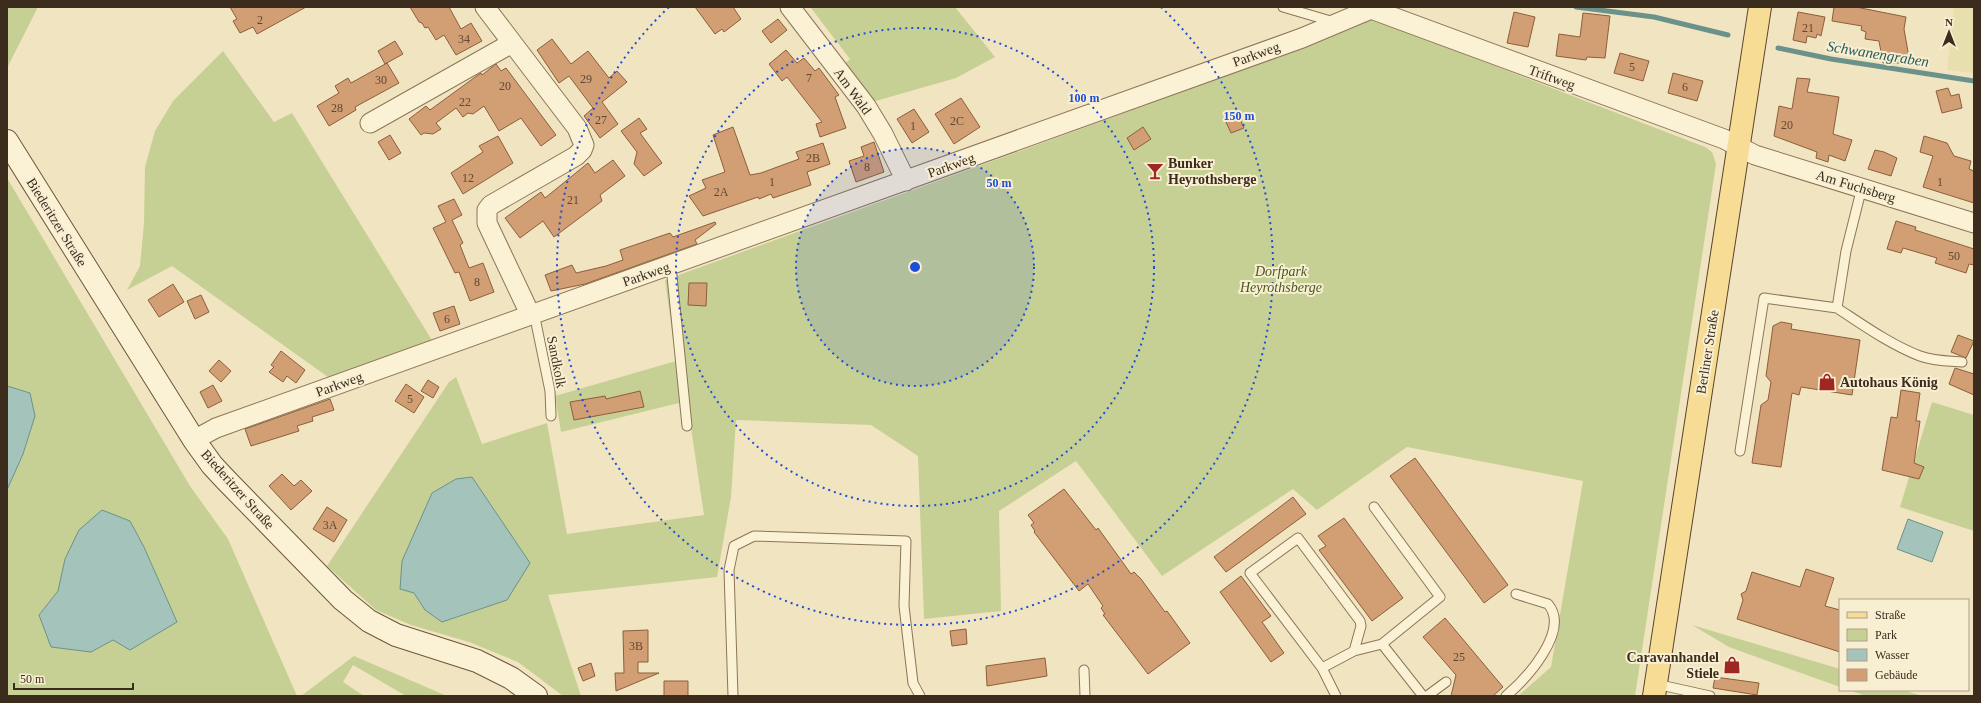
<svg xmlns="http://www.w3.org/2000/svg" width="1981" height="703" viewBox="0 0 1981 703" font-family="Georgia,serif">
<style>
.farmland{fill:#e7e0ae}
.green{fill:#c7d094;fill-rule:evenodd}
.water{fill:#a4c3bb;stroke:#6a928a}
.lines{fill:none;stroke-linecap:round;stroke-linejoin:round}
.stream{stroke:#6a928a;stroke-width:5}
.building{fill:#d29e74;stroke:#8d5e3b}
.lane-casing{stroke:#8c7557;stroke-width:11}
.street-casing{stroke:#8c7557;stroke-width:21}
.secondary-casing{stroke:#6e563b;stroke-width:24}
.primary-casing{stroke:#5a432c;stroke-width:24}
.lane{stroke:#fbf1d5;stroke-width:9}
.street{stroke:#fbf1d5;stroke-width:19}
.secondary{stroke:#fbf1d5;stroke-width:22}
.primary{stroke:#f7dc96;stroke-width:22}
.ring{fill:none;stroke:#1d4ed8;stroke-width:2;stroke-dasharray:2 4}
.labels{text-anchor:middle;stroke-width:4;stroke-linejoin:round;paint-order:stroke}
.number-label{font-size:12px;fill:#614833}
.street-label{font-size:14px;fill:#3b2c1d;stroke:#f8eed2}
.poi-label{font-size:14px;font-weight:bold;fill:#3b2c1d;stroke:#f8eed2;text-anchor:start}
.park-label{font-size:14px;font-style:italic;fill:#495922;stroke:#f8eed2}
.water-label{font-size:15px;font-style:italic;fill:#2b5c5a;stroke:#f8eed2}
.centre{fill:#1d4ed8;stroke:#f8eed2;stroke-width:2}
.ring-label{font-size:12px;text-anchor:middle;font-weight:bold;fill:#1d4ed8;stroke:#f8eed2;stroke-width:4;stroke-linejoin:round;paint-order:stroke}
</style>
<rect width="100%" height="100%" fill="#f1e4c1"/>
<path class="farmland" d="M1954,7H1974V73L1947,70Z"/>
<path class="green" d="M7,7H38L7,68Z
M955,7L995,57L956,78L872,102L843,65L850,59L811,8Z
M1373,19L1705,147L1712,152L1716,164L1635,696H1518L1551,667L1583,481L1407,447L1317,510L1293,489L1162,576L1076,461L999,511L1001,611L924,619L918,456L871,425L736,420L731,497L717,577L548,595L581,696H563L518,662L469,642L411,625L376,610L327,566L449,382L456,377L482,444L547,423L567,534L704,515L687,401L561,432L555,396L676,361L665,280L1306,47ZM432,493L507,600L442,622L425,610L414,592L418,526Z
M223,51L274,122L292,113L433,342L328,377L172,266L127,290L140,266L144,223L145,167L155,131L173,101Z
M7,178L190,486L228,539L297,696H7V490L23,454L30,393L7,386ZM130,521L144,547L177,622L113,640L91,652L39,615L58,591Z
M1932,402L1974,415V531L1900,507Z
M1692,625L1840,669V687L1729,647Z
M354,656L447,696H406L353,665L343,682L364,696H301Z
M1849,690H1903L1922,696H1866Z"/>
<path class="water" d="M7,386L30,393L35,416L23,454L7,490Z
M472,477L530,563L507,600L442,622L425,610L414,593L400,589L402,561L432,493L456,479Z
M102,510L130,521L144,547L177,622L130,650L113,640L91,652L51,647L39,615L58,591L65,559L79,530Z
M1908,519L1943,532L1932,562L1897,549Z"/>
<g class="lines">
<path class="stream" d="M1576,7L1654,17L1728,35
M1778,48L1831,59L1974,81"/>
</g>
<path class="building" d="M230,7H306L257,34L253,27L240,33L233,21L237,19Z
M410,7H449L461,29L471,23L482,41L456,55L444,35L436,40L428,27L425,28L422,23L419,22Z
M695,7H733L741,19L724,32L722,29L715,34Z
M1834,7H1856L1906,17L1904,29L1910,63H1883L1879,41L1865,39L1866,32L1861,30L1862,26L1832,21Z
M1514,12L1535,17L1528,47L1507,43Z
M1798,12L1825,17L1821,36L1817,34L1816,38L1807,36L1806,43L1793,40Z
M1583,13L1610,16L1605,58L1587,57L1586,60L1556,56L1559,34L1580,37Z
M778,19L787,30L771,43L762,31Z
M552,39L571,64L588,51L609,78L617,71L627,82L602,102L618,124L600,138L584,116L593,108L569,76L559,83L537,50Z
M395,41L403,54L385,64L378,51Z
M786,50L797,63L804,58L815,71L819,68L839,95L835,97L846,128L820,137L816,124L822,122L787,77L782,81L769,64Z
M1620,53L1649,61L1643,81L1614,73Z
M387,63L399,83L355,107L356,110L329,126L317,106L339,93L335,86L348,78L351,83Z
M496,64L501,71L506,68L556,135L541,146L521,118L499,131L484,106L473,114L468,113L463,117L456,108L436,123L441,129L433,134L424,133L421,135L409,119L426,106L430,110L478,75L481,73L482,75Z
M1673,73L1703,81L1697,101L1668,93Z
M1797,78L1810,79L1807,92L1839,97L1833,134L1852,140L1845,161L1829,155L1828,162L1816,158L1817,152L1774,136L1779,106L1792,109Z
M1948,88L1951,96L1959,94L1962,108L1942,113L1936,91Z
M961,98L980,127L954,144L935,114Z
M914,109L929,132L912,143L897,119Z
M1239,117L1244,128L1231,133L1226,122Z
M639,118L647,129L640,133L662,163L644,176L634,164L637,152L621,131Z
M733,127L750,175L761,173L799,159L796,152L823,143L830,164L807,172L811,185L773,198L771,194L759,199L758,197L703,216L689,196L706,188L702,180L725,172L713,135Z
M1143,127L1151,139L1134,150L1127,138Z
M390,135L401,153L389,160L378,142Z
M498,136L513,163L463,194L451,173L483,152L479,146Z
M1924,136L1947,143L1954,156L1971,161L1969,169L1974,171V203L1923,187L1933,156L1920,152Z
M874,142L884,172L856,182L849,161L864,156L861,147Z
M1875,150L1884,152L1897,158L1891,176L1868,169Z
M613,160L625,176L600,195L602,201L554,237L543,221L520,238L505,218L541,192L545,198L588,163L595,173Z
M454,199L462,215L452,220L463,243L460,245L469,268L483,263L494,292L470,301L459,272L455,273L433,228L446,222L438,206Z
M1896,221L1916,227L1915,230L1974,249V265L1969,264L1966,273L1935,263L1937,258L1903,248L1901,253L1887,249Z
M715,222L716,224L695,240L697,244L585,284L551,291L545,275L572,265L576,273L606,266L623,260L620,250L670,233L673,237Z
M689,283H707L706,306L688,305Z
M173,284L184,302L159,317L148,300Z
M201,295L209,312L195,319L187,301Z
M454,306L460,324L440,331L433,313Z
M1781,322L1792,324L1791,329L1860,340L1852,395L1801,387L1799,395L1792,393L1781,467L1752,463L1761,405L1768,400L1771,382L1766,376L1773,326Z
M1958,335L1974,341L1966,358L1951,352Z
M281,351L305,370L296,383L287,376L283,382L269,372L274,367L271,365Z
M219,360L231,371L221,382L209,371Z
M1955,368L1974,374V395L1949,384Z
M428,380L439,387L433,398L421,391Z
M406,384L424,397L414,413L395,401Z
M213,385L222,401L208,408L200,392Z
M1901,390L1920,393L1916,421H1920L1914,463L1924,467L1919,479L1882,470L1891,417L1897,418Z
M640,391L644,407L574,420L570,402L605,396L606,399Z
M330,399L334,410L312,417L313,421L297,426L299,431L251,446L245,429Z
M1415,458L1508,585L1484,603L1390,476Z
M282,474L294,486L301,480L312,491L291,510L269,486Z
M1064,489L1096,530L1098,528L1131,574L1134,572L1141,579L1165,612L1167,611L1190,643L1148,674L1103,615L1105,614L1101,608L1103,606L1088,584L1079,591L1034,532L1035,531L1031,525L1034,523L1028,515Z
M1293,497L1306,514L1226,572L1214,557Z
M327,507L347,520L334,542L313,529Z
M1344,518L1403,598L1372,621L1319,550L1326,546L1318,536Z
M1806,569L1834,578L1825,606L1840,610V652L1737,619L1743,600L1741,594L1746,591L1752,572L1800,587Z
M1241,576L1271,616L1262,622L1284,653L1271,662L1220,592Z
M1445,618L1503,687L1493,696H1451L1456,675L1423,637Z
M966,629L967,644L952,646L950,631Z
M648,630V662H638V673H659L616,691L615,673H624L623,631Z
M1045,658L1047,676L987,686L986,666Z
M591,663L595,676L583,681L578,668Z
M1715,677L1759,683L1757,695L1713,688Z
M664,681H688V696H664Z"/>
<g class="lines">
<g class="lane-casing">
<path id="lane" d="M1283,7L1334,22
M671,266L687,426
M1837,308C1863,325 1891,345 1920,356C1933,361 1948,361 1962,362
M534,313L550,391L551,416
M1740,451L1764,298L1837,308L1846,251L1862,187
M1382,644L1423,696
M1322,668L1354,651L1382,644L1440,597L1374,507
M1084,670L1085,696
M1656,684L1710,696
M733,696L729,570L734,546L754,536L906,541L904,606L913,683L920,696
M1336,696L1322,668L1250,573L1298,538L1360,621L1361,626L1354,651
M1427,696L1446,682
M1506,696C1525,680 1571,631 1548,604L1516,594"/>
</g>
<g class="street-casing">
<path id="street" d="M485,7L577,128L584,145L582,150L576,156L491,205L487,210V223L530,314
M790,7L866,106L883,134L906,181
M370,123L512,43
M194,440L216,428L1302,38L1371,9L1724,139L1755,155L1974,223"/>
</g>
<g class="secondary-casing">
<path id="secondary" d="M7,141L194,440L212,465L225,479L343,600L369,621L396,635L477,661L511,678L536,696"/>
</g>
<g class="primary-casing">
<path id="primary" d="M1654,696L1760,7"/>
</g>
<use href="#lane" class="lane"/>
<use href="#street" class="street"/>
<use href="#secondary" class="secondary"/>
<use href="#primary" class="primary"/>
</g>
<circle cx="915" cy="267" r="119" fill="#1d4ed8" fill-opacity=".12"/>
<g class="ring">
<circle cx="915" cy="267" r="119"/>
<circle cx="915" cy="267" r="239"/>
<path d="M1161 7A358 358 0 1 1 669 7"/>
</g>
<defs>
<g id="bar-bare" transform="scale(1.38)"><path d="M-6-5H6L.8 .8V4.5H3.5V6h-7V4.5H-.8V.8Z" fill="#a02623" stroke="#f8eed2" stroke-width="2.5" paint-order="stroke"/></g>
<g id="shop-bare" transform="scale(1.38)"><path d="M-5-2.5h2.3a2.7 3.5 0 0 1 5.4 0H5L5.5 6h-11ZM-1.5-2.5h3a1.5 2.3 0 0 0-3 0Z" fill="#a02623" stroke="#f8eed2" stroke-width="2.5" paint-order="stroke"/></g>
</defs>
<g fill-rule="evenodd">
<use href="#bar-bare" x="1155" y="171"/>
<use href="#shop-bare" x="1827" y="382"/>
<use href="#shop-bare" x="1732" y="665"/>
</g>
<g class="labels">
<g class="number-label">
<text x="260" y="24">2</text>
<text x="1808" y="32">21</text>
<text x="464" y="43">34</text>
<text x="1632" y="71">5</text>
<text x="809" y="82">7</text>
<text x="586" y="83">29</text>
<text x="381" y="84">30</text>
<text x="505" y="90">20</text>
<text x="1685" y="91">6</text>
<text x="465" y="106">22</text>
<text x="337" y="112">28</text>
<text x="601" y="124">27</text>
<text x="957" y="125">2C</text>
<text x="1787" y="129">20</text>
<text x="913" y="130">1</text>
<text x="813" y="162">2B</text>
<text x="867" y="171">8</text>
<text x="468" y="182">12</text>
<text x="772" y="186">1</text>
<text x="1940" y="186">1</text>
<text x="721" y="196">2A</text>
<text x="573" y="204">21</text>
<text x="1954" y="260">50</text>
<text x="477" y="286">8</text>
<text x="447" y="323">6</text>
<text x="410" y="403">5</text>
<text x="330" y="529">3A</text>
<text x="636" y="650">3B</text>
<text x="1459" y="661">25</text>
</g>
<g class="street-label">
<text transform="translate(1256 54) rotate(-20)" y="5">Parkweg</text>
<text transform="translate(1552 77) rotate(20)" y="5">Triftweg</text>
<text transform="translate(853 91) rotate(54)" y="5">Am Wald</text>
<text transform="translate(951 165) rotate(-20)" y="5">Parkweg</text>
<text transform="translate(1856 186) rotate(17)" y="5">Am Fuchsberg</text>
<text transform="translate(57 222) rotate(58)" y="5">Biederitzer Straße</text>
<text transform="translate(646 274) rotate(-19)" y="5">Parkweg</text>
<text transform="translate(1707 352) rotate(-81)" y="5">Berliner Straße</text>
<text transform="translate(557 362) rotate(79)" y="5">Sandkolk</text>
<text transform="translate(339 384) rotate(-20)" y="5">Parkweg</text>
<text transform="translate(238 489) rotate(48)" y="5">Biederitzer Straße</text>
</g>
<g class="poi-label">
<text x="1168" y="168">Bunker<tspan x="1168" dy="16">Heyrothsberge</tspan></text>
<text x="1840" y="387">Autohaus König</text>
<text x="1719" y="662" text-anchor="end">Caravanhandel<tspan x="1719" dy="16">Stiele</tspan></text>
</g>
<g class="park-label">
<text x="1281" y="276">Dorfpark<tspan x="1281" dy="16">Heyrothsberge</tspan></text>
</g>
<g class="water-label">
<text transform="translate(1878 54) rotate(9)" y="5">Schwanengraben</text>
</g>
</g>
<circle cx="915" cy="267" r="6" class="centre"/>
<g class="ring-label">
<text x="1084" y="102">100 m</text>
<text x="1239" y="120">150 m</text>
<text x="999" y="187">50 m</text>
</g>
<rect width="1981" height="703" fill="none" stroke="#3b2c1d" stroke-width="16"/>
<rect x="1839" y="599" width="130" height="92" fill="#f8eed2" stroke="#aca08a"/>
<rect x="1847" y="612" width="20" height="6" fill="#f7dc96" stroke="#aca08a"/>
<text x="1875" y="619" font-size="12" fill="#3b2c1d">Straße</text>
<rect x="1847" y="629" width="20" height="12" fill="#c7d094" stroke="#aca08a"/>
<text x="1875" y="639" font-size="12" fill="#3b2c1d">Park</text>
<rect x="1847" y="649" width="20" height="12" fill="#a4c3bb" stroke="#aca08a"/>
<text x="1875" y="659" font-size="12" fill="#3b2c1d">Wasser</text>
<rect x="1847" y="669" width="20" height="12" fill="#d29e74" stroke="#aca08a"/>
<text x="1875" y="679" font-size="12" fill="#3b2c1d">Gebäude</text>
<g transform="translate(1949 32)" stroke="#f8eed2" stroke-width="3" paint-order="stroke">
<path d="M0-3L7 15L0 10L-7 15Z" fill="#3b2c1d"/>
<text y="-6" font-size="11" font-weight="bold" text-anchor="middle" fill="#3b2c1d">N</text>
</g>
<path d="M14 683v6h119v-6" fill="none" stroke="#3b2c1d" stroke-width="2"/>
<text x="20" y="683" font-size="12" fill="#3b2c1d" stroke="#f8eed2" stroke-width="3" paint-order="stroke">50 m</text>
</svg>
